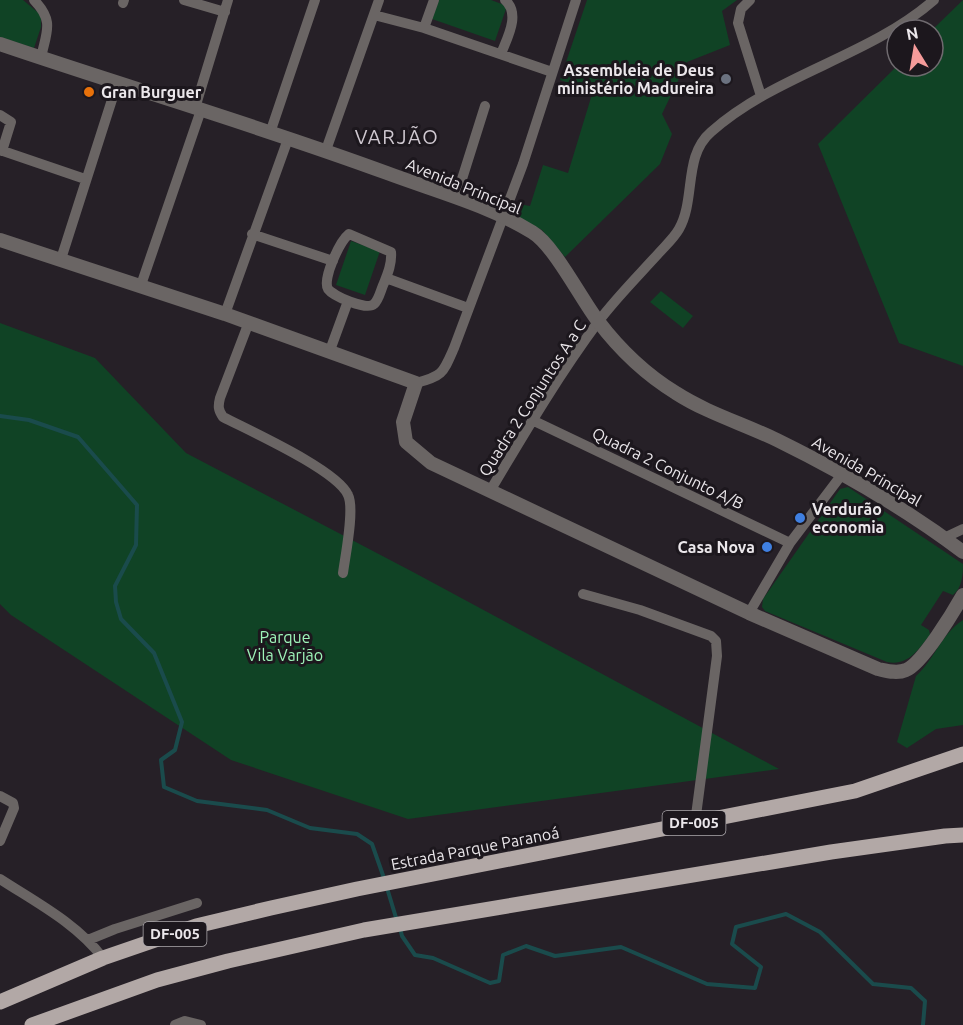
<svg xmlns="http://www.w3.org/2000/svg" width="963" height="1025" viewBox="0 0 963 1025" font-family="Ubuntu,sans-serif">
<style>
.green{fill:#104325}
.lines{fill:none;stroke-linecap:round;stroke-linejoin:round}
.stream{stroke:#1a4b4c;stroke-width:4}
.minor{stroke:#6a6564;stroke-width:10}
.tertiary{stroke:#6a6564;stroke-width:14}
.primary{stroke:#b2a8a6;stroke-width:15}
.worship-dot{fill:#6b7280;stroke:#1c171d;stroke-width:2}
.food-dot{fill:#e8710a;stroke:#1c171d;stroke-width:2}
.shop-dot{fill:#3f7fe0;stroke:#1c171d;stroke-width:2}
.labels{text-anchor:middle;stroke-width:6;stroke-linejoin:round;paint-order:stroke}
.shield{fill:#1c171d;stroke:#ada9ad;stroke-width:1.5}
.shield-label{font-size:15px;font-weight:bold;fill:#ebe7eb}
.poi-label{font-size:16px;font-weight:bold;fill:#ebe7eb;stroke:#1c171d;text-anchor:end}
.street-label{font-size:16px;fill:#ebe7eb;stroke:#1c171d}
.park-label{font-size:16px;fill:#9ef4b9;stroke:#1c171d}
.quarter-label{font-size:20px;letter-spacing:1.5px;fill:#cfc8d0;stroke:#1c171d}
</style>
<rect width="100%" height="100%" fill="#262027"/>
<path class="green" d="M0,0H23L41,15V27L34,48L0,37Z
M439,0H491L507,6L495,41L432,19Z
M587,0H737L722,11L730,45L687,62L662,114L672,134L660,164L565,257L542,230L514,216L518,204L530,206L543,165L568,173L593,91L560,80Z
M963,0V366L899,343L818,144L897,66H933L932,30Z
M351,241L380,251L365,295L336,285Z
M661,291L693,316L683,328L650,302Z
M0,323L95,358L186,453L413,572L779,769L408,819L231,760L11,615L0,604Z
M848,487L963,564C963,575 962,588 953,595L943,591L921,625L929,630L930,635C917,651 908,666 887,662L765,611L762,607L763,599L840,489Z
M963,620V725L936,729L907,748L897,742L916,676C935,659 941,634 963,620Z"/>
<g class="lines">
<path class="stream" d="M0,416L29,420L78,437L137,505L136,545L115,586L116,602L121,619L154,653L182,722L175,750L161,760L164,787L197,801L267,810L310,828L357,834L372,844L385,881
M387,888L397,921
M400,928L402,936L415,955L433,958L490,983L499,981L503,955L526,946L555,956L621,947L707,984L755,988L761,967L732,944L736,927L786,914L820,932L873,984L911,988L925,1001L923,1025"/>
<path class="minor" d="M34,0C55,22 46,32 41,58
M184,0L225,12
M750,0L741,9L738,23L761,96
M123,3L124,0
M374,15L424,28L552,72
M424,28L434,0
M501,54C507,38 521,14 505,0
M195,108L228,0
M0,115L11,122L2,151
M270,133L315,0
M0,150L85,179
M326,150L379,0
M456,198L485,106
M252,234L333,261
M349,234L391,252C392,263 388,273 384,283C381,289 379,300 374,304C367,311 333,296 328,289C322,279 340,241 349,234Z
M61,259L117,84
M386,278L468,308
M141,285L201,110
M225,314L288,139
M249,322L220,398C218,406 218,410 223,417C250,431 337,470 348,495C355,509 345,557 343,573
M329,353L348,301
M416,383C443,376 443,373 454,348L523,164L576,0
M532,420L790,543
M490,491C524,434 558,376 598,322C616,298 638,276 658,254C665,246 674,238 679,229C696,199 683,156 711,132C776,74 869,57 934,0
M944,538L963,529
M583,594L640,610L711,636L716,641L717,656L695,823
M749,613L790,543L843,473
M0,796L13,803L14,808L0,841
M0,879C37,903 76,923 103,958
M88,940L115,929L197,903
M175,1025L185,1021L201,1025"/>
<path class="tertiary" d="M0,44C129,88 260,126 387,173C435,191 488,205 532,232C554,245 581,299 598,321C620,350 645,374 676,393C707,413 744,424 777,440C842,472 905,508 963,552
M0,240L225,314L416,383L403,422L406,442L431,463L749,613L878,669C887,671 897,674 906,670C922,664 954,611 963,595"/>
<path class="primary" d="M0,1002L103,958L196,926L271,908L357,889L855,791L963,754
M32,1025L157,980L228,961L364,930L831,852L945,836L963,835"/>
</g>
<circle class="worship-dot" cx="726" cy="79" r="6"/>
<circle class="food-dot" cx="89" cy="92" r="6"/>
<g class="shop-dot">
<circle cx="800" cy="518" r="6"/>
<circle cx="767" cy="547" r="6"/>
</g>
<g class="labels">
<g class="shield">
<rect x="662.5" y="811" width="63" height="24" rx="4.5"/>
<rect x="143.5" y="922" width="63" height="24" rx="4.5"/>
</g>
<g class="shield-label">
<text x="694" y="828">DF-005</text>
<text x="175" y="939">DF-005</text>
</g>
<g class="poi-label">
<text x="714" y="76">Assembleia de Deus<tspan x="714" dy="18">ministério Madureira</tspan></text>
<text x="101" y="98" text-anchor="start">Gran Burguer</text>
<text x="812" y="515" text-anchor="start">Verdurão<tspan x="812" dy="18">economia</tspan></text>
<text x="755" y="553">Casa Nova</text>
</g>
<g class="street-label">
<text transform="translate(464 186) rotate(22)" y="6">Avenida Principal</text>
<text transform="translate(532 398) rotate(-57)" y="6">Quadra 2 Conjuntos A a C</text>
<text transform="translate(668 468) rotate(26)" y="6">Quadra 2 Conjunto A/B</text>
<text transform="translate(867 471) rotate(30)" y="6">Avenida Principal</text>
<text transform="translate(475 848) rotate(-11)" y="6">Estrada Parque Paranoá</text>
</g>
<g class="park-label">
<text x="285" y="643">Parque<tspan x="285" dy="18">Vila Varjão</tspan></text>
</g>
<g class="quarter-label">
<text x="397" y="144">VARJÃO</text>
</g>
</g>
<g transform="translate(915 48) rotate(349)"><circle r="28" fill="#1c171d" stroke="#6f6a6f" stroke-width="1.5"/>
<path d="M0-4.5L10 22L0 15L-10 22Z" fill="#f59b9a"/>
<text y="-9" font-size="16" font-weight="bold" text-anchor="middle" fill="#ebe7eb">N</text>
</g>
</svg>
